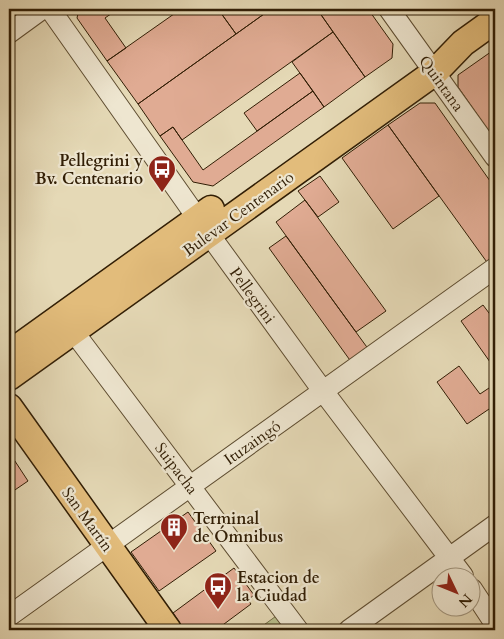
<svg xmlns="http://www.w3.org/2000/svg" width="504" height="639" viewBox="0 0 504 639" font-family="Cardo,serif">
<style>
.green{fill:#b8be8c;stroke:#746e48}
.building{fill:#e0ab93;stroke:#311e05}
.lines{fill:none;stroke-linecap:round;stroke-linejoin:round}
.minor-casing{stroke:#5e4d31;stroke-width:22}
.major-casing{stroke:#311e05;stroke-width:29}
.minor{stroke:#eee6d0;stroke-width:20}
.major{stroke:#e2bc7b;stroke-width:26}
.labels{text-anchor:middle;stroke-width:4.5;stroke-linejoin:round;paint-order:stroke}
.street-label{font-size:16px;fill:#311e05;stroke:#eee6d0}
.poi-label{font-size:16px;font-weight:bold;fill:#311e05;stroke:#eee6d0;text-anchor:start}
</style>
<rect width="100%" height="100%" fill="#e5d9b6"/>
<filter id="stains"><feTurbulence type="fractalNoise" baseFrequency=".004" numOctaves="4"/><feColorMatrix values="0 0 0 0 .2 0 0 0 0 .09 0 0 0 0 .02 0 0 0 .5 -.17"/></filter>
<radialGradient id="worn" r=".72"><stop offset=".6" stop-color="#630" stop-opacity="0"/><stop offset="1" stop-color="#630" stop-opacity=".3"/></radialGradient>
<path class="green" d="M283,611L298,630H257Z"/>
<path class="building" d="M79,9H118L105,18L126,48L107,61L77,18Z
M181,9H218L236,34L138,104L107,61Z
M218,9H271L236,34Z
M271,9H317L333,32L182,140L173,127L160,136L138,104Z
M317,9H368L393,44L392,58L365,77Z
M333,32L365,77L324,107L292,62Z
M495,49V140L458,87V75Z
M300,73L313,91L257,131L244,113Z
M313,91L324,107L213,186L193,182L160,136L173,127L203,170Z
M420,103H435L495,188V260L489,265L388,125Z
M388,125L439,196L393,229L342,158Z
M320,176L339,202L318,217L298,191Z
M305,200L386,311L356,332L276,222Z
M286,236L369,350L352,363L269,248Z
M483,305L495,321V369L461,321Z
M459,366L480,394L495,384V405L467,424L437,382Z
M9,452L28,481L9,494Z
M188,512L216,551L159,591L131,552Z
M234,568L254,595L248,600L251,604L216,630H192L188,625L184,629L173,613Z"/>
<g class="lines">
<g class="minor-casing">
<path id="minor" d="M50,9L198,219L323,391L463,576
M389,9L495,157
M9,33L42,9
M73,331L298,630
M472,589L495,624
M9,616L495,268
M349,630L495,525"/>
</g>
<g class="major-casing">
<path id="major" d="M9,354L211,209
M9,377L435,72L463,43L495,20
M9,407L168,630"/>
</g>
<use href="#minor" class="minor"/>
<use href="#major" class="major"/>
</g>
<defs>
<g id="bus-pin" transform="scale(1.4375)"><path d="M0 17L-7.5 6A9.5 9.5 0 1 1 7.5 6Z" fill="#8f2418" stroke="#eee6d0"/><path d="M-5-6H5V4H4V6H2V4H-2V6H-4V4H-5ZM-3.5-4V0h7V-4ZM-3.5 1.2v1.5H-2V1.2ZM2 1.2v1.5H3.5V1.2Z" fill="#fff"/></g>
<g id="building-pin" transform="scale(1.4375)"><path d="M0 17L-7.5 6A9.5 9.5 0 1 1 7.5 6Z" fill="#8f2418" stroke="#eee6d0"/><path d="M-4-6H4V6H1V3H-1V6H-4ZM-2.5-4.3h1.7v1.8h-1.7ZM.8-4.3h1.7v1.8H.8ZM-2.5-1h1.7V.8h-1.7ZM.8-1h1.7V.8H.8Z" fill="#fff"/></g>
</defs>
<g fill-rule="evenodd">
<use href="#bus-pin" x="162" y="169"/>
<use href="#building-pin" x="174" y="527"/>
<use href="#bus-pin" x="218" y="586"/>
</g>
<g class="labels">
<g class="street-label">
<text transform="translate(442 83) rotate(54)" y="6">Quintana</text>
<text transform="translate(238 213) rotate(-36)" y="6">Bulevar Centenario</text>
<text transform="translate(253 295) rotate(54)" y="6">Pellegrini</text>
<text transform="translate(252 442) rotate(-35)" y="6">Ituzaingó</text>
<text transform="translate(177 468) rotate(53)" y="6">Suipacha</text>
<text transform="translate(88 519) rotate(54)" y="6">San Martín</text>
</g>
<g class="poi-label">
<text x="143" y="166" text-anchor="end">Pellegrini y<tspan x="143" dy="18">Bv. Centenario</tspan></text>
<text x="193" y="524">Terminal<tspan x="193" dy="18">de Ómnibus</tspan></text>
<text x="237" y="583">Estacion de<tspan x="237" dy="18">la Ciudad</tspan></text>
</g>
</g>
<rect width="504" height="639" fill="none" stroke="#e5d9b6" stroke-width="30"/>
<rect x="10" y="10" width="484" height="619" fill="none" stroke="#311e05" stroke-width="2.5"/>
<rect x="15" y="15" width="474" height="609" fill="none" stroke="#311e05"/>
<g transform="translate(456 592) rotate(133)"><circle r="24" fill="#eee6d0" stroke="#a2967f"/>
<path d="M0-4L9 19L0 12L-9 19Z" fill="#8f2418"/>
<text y="-8" font-size="14" font-weight="bold" text-anchor="middle" fill="#311e05">N</text>
</g>
<rect width="100%" height="100%" filter="url(#stains)"/>
<rect width="100%" height="100%" fill="url(#worn)"/>
</svg>
